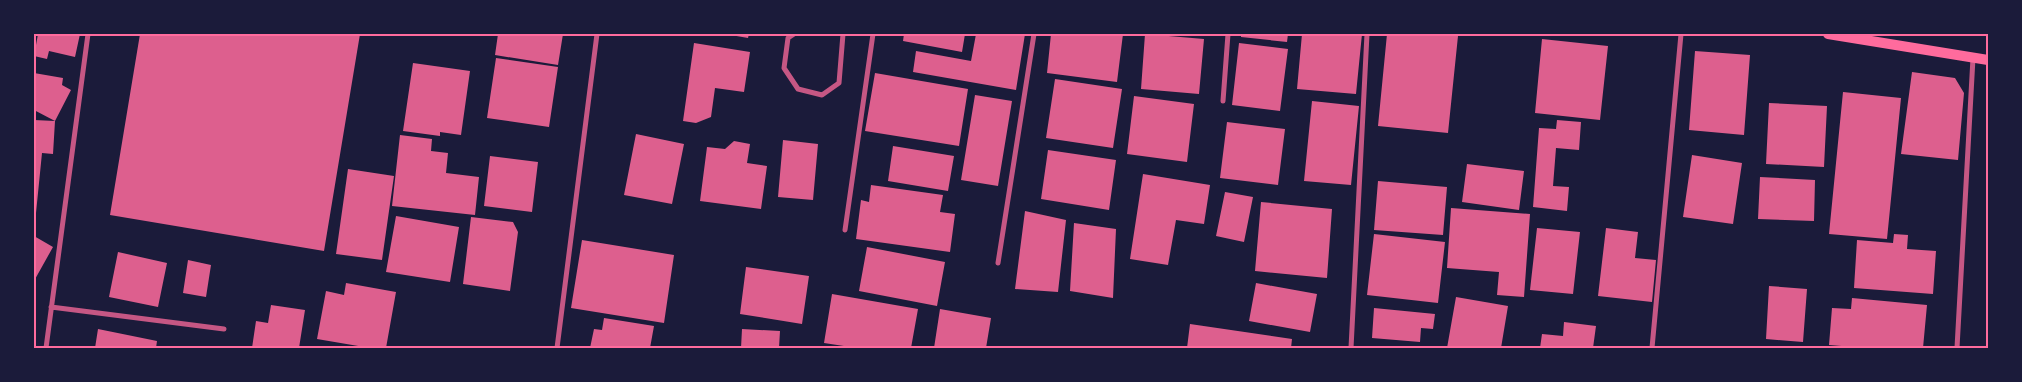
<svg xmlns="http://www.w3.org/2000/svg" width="2022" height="382" viewBox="0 0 2022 382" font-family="'Fira Sans Condensed',sans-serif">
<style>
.building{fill:#dd5f8e}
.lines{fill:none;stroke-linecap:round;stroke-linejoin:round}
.minor{stroke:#c65784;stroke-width:5}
.secondary{stroke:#ff6b9d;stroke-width:10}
.neatline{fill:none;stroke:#ff6b9d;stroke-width:2}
</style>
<rect width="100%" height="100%" fill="#1b1b3a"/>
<path class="building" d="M38,34H80L75,57L49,51L47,59L34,56Z
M140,34H360L324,251L110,215Z
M498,34H563L558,65L495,55Z
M725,34H749L748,38Z
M904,34H965L962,52L903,41Z
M976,34H1025L1016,90L913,72L916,51L971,61Z
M1051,34H1123L1117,82L1047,73Z
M1145,34L1204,39L1199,94L1141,89Z
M1241,34H1288L1287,42L1241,37Z
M1302,34H1362L1356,94L1297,89Z
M1387,34H1432L1458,36L1448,133L1378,126Z
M1542,39L1608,46L1600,120L1535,113Z
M694,43L750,52L744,92L715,88L711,117L696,123L683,121Z
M1239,43L1288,49L1280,111L1232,105Z
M1695,51L1750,55L1744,135L1689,130Z
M496,58L558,67L549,127L487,118Z
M413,63L470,71L461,135L440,132V136L403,131Z
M1912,72L1955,78L1964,93L1958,160L1901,154Z
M34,73L63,78L62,85L71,90L55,121L34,110Z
M875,73L968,89L959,146L865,131Z
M1055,79L1122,89L1113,148L1046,138Z
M1843,92L1901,98L1887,239L1829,234Z
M975,95L1012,101L998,186L961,180Z
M1134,96L1194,104L1187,162L1127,154Z
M1312,101L1359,106L1351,185L1304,181Z
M1769,103L1827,106L1824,167L1766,164Z
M34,120L55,121L53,154L42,153L36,213L34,212Z
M1557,120L1581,122L1579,150L1556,148L1553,186L1569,187L1567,211L1533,207L1539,128L1556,129Z
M1227,122L1285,129L1278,185L1220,178Z
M636,134L684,144L672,204L624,195Z
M400,135L432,139L431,151L448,153L446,173L479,177L475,215L392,206Z
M783,140L818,144L813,200L778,197Z
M734,141L750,144L747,163L767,166L761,209L700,201L707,147L725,149Z
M893,146L954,156L948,191L888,181Z
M1048,150L1116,160L1109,210L1041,199Z
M1692,155L1742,163L1733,224L1683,217Z
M490,156L538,162L532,212L484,206Z
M1467,164L1524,171L1519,210L1462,202Z
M348,169L394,176L382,260L336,254Z
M1143,174L1210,185L1204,224L1176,220L1168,265L1130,259Z
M1760,177L1815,180L1814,221L1758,219Z
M1378,181L1447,187L1443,235L1374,230Z
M871,185L943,195L940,212L955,214L950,252L856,239L861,200L869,202Z
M1225,192L1253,197L1244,242L1216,236Z
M1261,202L1332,209L1327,278L1255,271Z
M1451,208L1530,214L1524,297L1497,295L1499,272L1447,268Z
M1025,211L1066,220L1058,292L1015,289Z
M396,216L459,227L450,282L386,272Z
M471,217L513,222L518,232L510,291L463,284Z
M1074,223L1116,229L1113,298L1070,291Z
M1537,228L1580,232L1573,294L1530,290Z
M1606,228L1638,232L1635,258L1656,260L1652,302L1598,296Z
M1374,234L1445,242L1438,303L1367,295Z
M1894,234L1908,235L1907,249L1936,251L1933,294L1854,288L1857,240L1893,243Z
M34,236L53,247L34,281Z
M582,240L674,255L664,323L571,308Z
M867,247L945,262L937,306L859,291Z
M118,252L167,263L158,307L109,297Z
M188,260L211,265L206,297L183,293Z
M746,267L809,276L802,324L740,314Z
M346,283L396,292L386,348H370L317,339L326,291L344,295Z
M1256,283L1317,294L1310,332L1249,321Z
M1769,286L1807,289L1803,342L1766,339Z
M832,294L918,309L911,348H857L824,343Z
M1456,297L1508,306L1501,348H1447Z
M1852,298L1927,305L1923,348H1866L1829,345L1832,308L1851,309Z
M271,305L305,310L299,348H252L256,321L268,323Z
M1374,308L1435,314L1433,329L1421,328L1420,342L1372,338Z
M940,309L991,318L986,348H934Z
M604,318L654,326L650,348H590L594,329L602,330Z
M1564,322L1596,326L1593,348H1540L1542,334L1563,336Z
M1190,324L1292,339L1291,348H1187Z
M98,329L157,341L156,348H95Z
M742,329L780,331L779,348H741Z"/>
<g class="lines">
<path class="minor" d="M794,34L788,38L784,68L798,89L822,95L839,83L843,34
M1223,101L1228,34
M845,230L873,34
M998,263L1034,34
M51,307L224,329
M46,348L88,34
M557,348L597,34
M1351,348L1367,34
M1652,348L1681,34
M1957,348L1973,58"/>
<path class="secondary" d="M1828,34L1988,60"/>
</g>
<rect width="2022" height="382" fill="none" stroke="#1b1b3a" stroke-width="70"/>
<rect x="35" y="35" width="1952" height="312" class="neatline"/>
</svg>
